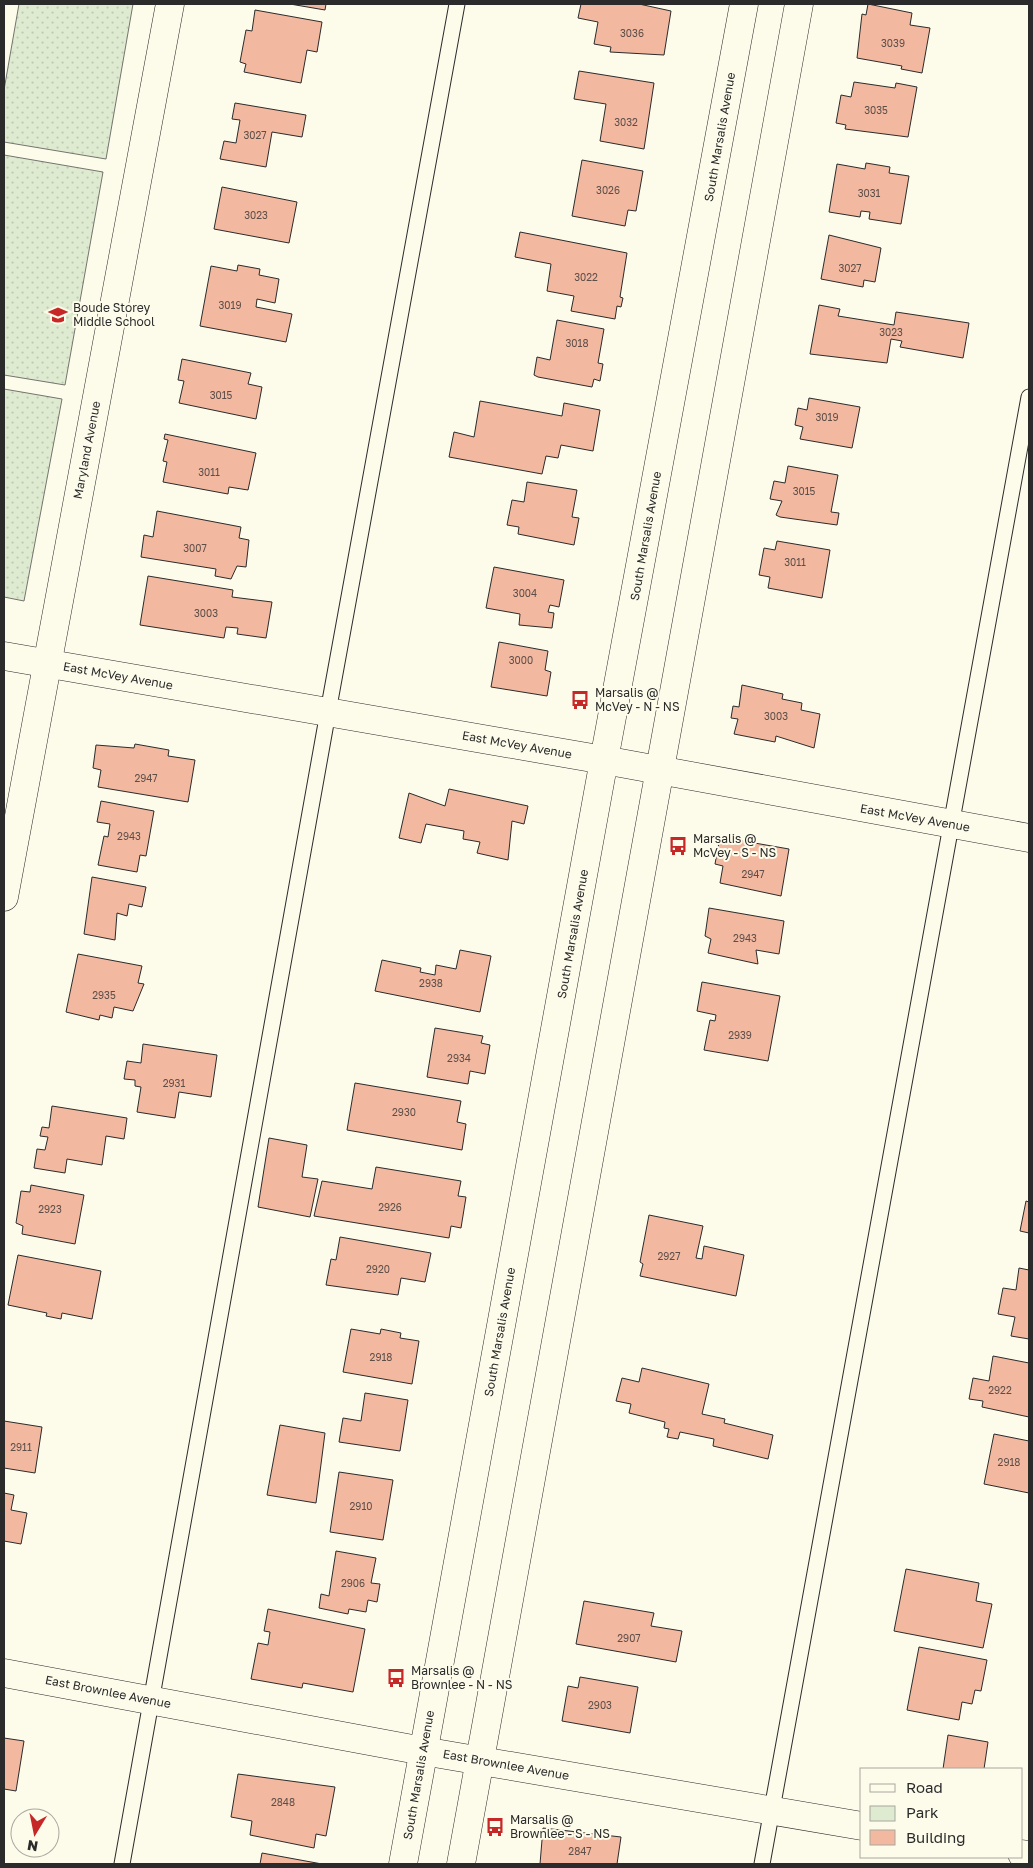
<svg xmlns="http://www.w3.org/2000/svg" width="1033" height="1868" viewBox="0 0 1033 1868" font-family="'Golos Text',sans-serif">
<style>
.green{fill:url(#green-dots);stroke:#74746e}
.building{fill:#f2b8a0;stroke:#2b2b2b}
.lines{fill:none;stroke-linecap:round;stroke-linejoin:round}
.lane-casing{stroke:#2b2b2b;stroke-width:17}
.street-casing{stroke:#2b2b2b;stroke-width:29}
.secondary-casing{stroke:#2b2b2b;stroke-width:29}
.lane{stroke:#fdfbea;stroke-width:15}
.street{stroke:#fdfbea;stroke-width:28}
.secondary{stroke:#fdfbea;stroke-width:28}
.labels{text-anchor:middle;stroke-width:4;stroke-linejoin:round;paint-order:stroke}
.number-label{font-size:10px;fill:#5d4e48}
.street-label{font-size:12px;fill:#2b2b2b;stroke:#fdfbea}
.poi-label{font-size:12px;fill:#2b2b2b;stroke:#fdfbea;text-anchor:start}
</style>
<defs>
<pattern id="green-dots" width="8" height="8" patternUnits="userSpaceOnUse" patternTransform="scale(1.25)"><rect width="8" height="8" fill="#deebd1"/><path d="M2 2h.1M6 6h.1" fill="none" stroke="#bfcab4" stroke-width="1.8" stroke-linecap="round"/></pattern>
</defs>
<rect width="100%" height="100%" fill="#fdfbea"/>
<path class="green" d="M19,4H133L106,159L4,142V90Z
M4,155L103,172L65,385L4,375Z
M4,389L62,399L24,601L4,597Z"/>
<path class="building" d="M290,4H326L325,10Z
M581,4H639L671,11L664,55L610,52L611,47L594,44L598,22L578,18Z
M868,4L912,13L910,25L930,28L922,73L901,69L902,66L857,58L862,14L866,15Z
M255,10L322,22L317,52L307,50L301,83L244,72L246,64L240,62L246,30L252,31Z
M579,71L654,83L644,149L600,141L606,104L574,99Z
M854,82L895,88L896,83L917,87L908,137L845,129L846,125L836,123L841,95L851,97Z
M235,103L306,115L302,137L272,132L266,167L220,159L224,141L236,143L240,120L232,119Z
M582,160L643,171L636,211L628,210L625,226L572,216Z
M866,163L890,167L889,173L909,176L901,224L869,219L870,212L861,211L860,217L829,212L837,164L865,169Z
M222,187L297,202L289,243L214,229Z
M520,232L627,253L620,297L623,298L621,307L617,306L615,319L571,311L574,296L547,291L551,264L515,257Z
M829,235L881,248L875,282L864,280L863,287L821,279Z
M238,265L260,269L259,275L279,279L275,303L257,299L256,307L292,314L286,342L200,326L211,266L237,271Z
M819,305L840,309L838,316L894,325L896,312L969,323L963,358L900,347L902,341L891,339L887,363L810,354Z
M557,320L604,329L598,363L603,364L600,381L594,379L592,387L538,377L534,375L537,357L550,360Z
M182,359L251,373L248,384L262,387L256,419L179,403L184,381L178,380Z
M809,398L860,407L852,448L800,439L803,427L795,425L798,408L807,410Z
M480,401L562,416L564,403L600,410L593,451L561,445L558,458L546,456L542,474L449,457L454,432L474,437Z
M165,434L256,453L248,490L229,487L228,494L163,482L167,462L163,461L168,440L164,439Z
M788,466L838,475L831,512L839,513L837,525L780,517L776,515L782,501L770,499L774,481L785,483Z
M527,482L577,490L572,517L579,518L574,545L518,534L519,527L507,525L512,500L524,502Z
M157,511L241,527L239,538L249,540L246,567L237,566L231,579L215,576L216,569L141,557L144,535L153,537Z
M777,541L830,550L822,598L768,588L770,577L759,575L764,548L775,550Z
M494,567L564,580L559,607L550,605L548,612L554,613L552,628L519,625L520,614L486,608Z
M148,576L233,590L232,597L272,602L266,638L237,634L238,628L226,627L224,638L140,625Z
M499,642L548,651L545,670L551,672L547,696L491,687Z
M742,685L783,694L782,699L802,703L801,710L820,714L814,748L776,736L775,742L734,734L738,719L731,718L733,706L739,707Z
M135,744L169,750L168,756L195,760L188,802L98,787L101,770L93,768L96,745L134,748Z
M449,789L528,806L524,824L512,821L508,860L477,853L480,842L463,839L464,831L426,824L421,843L399,838L409,793L445,806Z
M101,801L154,811L146,856L140,855L137,872L98,865L104,836L108,837L110,824L97,822Z
M720,837L789,849L781,896L720,883L723,866L715,864Z
M92,877L146,887L142,907L129,904L127,916L117,913L115,940L84,934Z
M709,908L784,921L779,954L756,950L758,964L708,953L711,939L705,936Z
M460,950L491,956L480,1012L375,991L382,960L421,968L420,972L435,975L436,965L456,969Z
M78,954L142,966L138,983L144,984L133,1011L114,1007L112,1018L100,1015L99,1020L66,1012Z
M702,982L780,996L768,1061L704,1050L710,1020L715,1021L716,1015L697,1011Z
M435,1028L483,1036L481,1043L490,1045L485,1074L470,1071L468,1084L427,1077Z
M143,1044L217,1055L211,1097L179,1092L175,1118L137,1112L141,1087L135,1086V1080L124,1079L127,1061L141,1063Z
M355,1083L461,1101L457,1122L466,1124L462,1150L347,1130Z
M52,1106L127,1118L124,1139L106,1136L102,1165L67,1159L65,1173L34,1168L37,1149L45,1150L48,1137L40,1136L42,1127L49,1128Z
M269,1138L307,1145L302,1177L318,1179L310,1217L258,1207Z
M376,1167L461,1181L458,1196L466,1197L461,1228L451,1226L449,1238L314,1216L322,1181L372,1189Z
M31,1185L84,1195L75,1244L22,1234L23,1226L16,1223L21,1191L30,1192Z
M1026,1201L1029,1202V1233L1020,1231Z
M649,1215L703,1226L696,1258L702,1259L704,1246L744,1255L736,1296L640,1276L643,1264L640,1262Z
M340,1237L431,1253L425,1282L401,1278L398,1295L326,1285L331,1259L336,1260Z
M18,1255L101,1271L92,1319L62,1313L61,1319L46,1316L47,1313L8,1305Z
M1019,1268L1029,1270V1339L1011,1336L1015,1317L998,1314L1003,1288L1016,1290Z
M351,1329L380,1334L381,1329L401,1333L400,1338L419,1341L412,1384L343,1372Z
M993,1356L1029,1363V1417L982,1407L983,1401L969,1399L973,1378L989,1381Z
M642,1368L709,1384L702,1414L725,1419L724,1423L773,1435L768,1459L713,1446L714,1439L680,1432L678,1439L667,1437L669,1429L664,1428L665,1422L629,1413L631,1404L616,1401L622,1378L639,1382Z
M365,1393L408,1400L400,1451L339,1442L343,1418L361,1421Z
M4,1421L42,1427L35,1473L4,1468Z
M280,1425L325,1433L316,1503L267,1495Z
M994,1434L1029,1441V1493L984,1484Z
M339,1472L393,1480L383,1540L330,1532Z
M4,1493L14,1495L11,1510L27,1513L21,1544L4,1541Z
M336,1551L376,1558L371,1583L380,1584L377,1602L368,1600L366,1612L349,1609L348,1614L319,1608L321,1594L329,1596Z
M906,1569L979,1583L976,1601L992,1604L983,1648L894,1631Z
M584,1601L654,1613L651,1626L682,1631L676,1662L576,1644Z
M268,1609L365,1629L353,1692L303,1683L302,1688L251,1679L258,1643L268,1645L270,1632L264,1631Z
M919,1647L987,1660L981,1691L975,1690L972,1704L962,1702L959,1720L907,1710Z
M580,1677L638,1687L630,1733L562,1721L568,1686L578,1688Z
M948,1735L988,1742L984,1769H943Z
M4,1738L24,1741L16,1791L4,1789Z
M238,1774L335,1787L326,1836L316,1834L314,1848L250,1835L252,1821L231,1817Z
M543,1828L621,1837L617,1864H540Z
M262,1853L322,1864H260Z"/>
<g class="lines">
<g class="lane-casing">
<path id="lane" d="M122,1864L328,712L457,4
M762,1864L1029,397"/>
</g>
<g class="street-casing">
<path id="street" d="M4,897L170,4
M4,1673L423,1751L862,1826
M1022,1854L1029,1856"/>
</g>
<g class="secondary-casing">
<path id="secondary" d="M4,656L604,760L1029,838
M403,1864L604,760L744,4
M461,1864L799,4"/>
</g>
<use href="#lane" class="lane"/>
<use href="#street" class="street"/>
<use href="#secondary" class="secondary"/>
</g>
<defs>
<g id="school-bare" transform="scale(1.5)"><path d="M0-5L7-2L0 1L-7-2ZM-4 1L0 2.5L4 1V4Q0 6-4 4Z" fill="#c62828" stroke="#fdfbea" stroke-width="2.5" paint-order="stroke"/></g>
<g id="bus-bare" transform="scale(1.5)"><path d="M-5-6H5V4H4V6H2V4H-2V6H-4V4H-5ZM-3.5-4V0h7V-4ZM-3.5 1.2v1.5H-2V1.2ZM2 1.2v1.5H3.5V1.2Z" fill="#c62828" stroke="#fdfbea" stroke-width="2.5" paint-order="stroke"/></g>
</defs>
<g fill-rule="evenodd">
<use href="#school-bare" x="58" y="315"/>
<use href="#bus-bare" x="580" y="700"/>
<use href="#bus-bare" x="678" y="846"/>
<use href="#bus-bare" x="396" y="1678"/>
<use href="#bus-bare" x="495" y="1827"/>
</g>
<g class="labels">
<g class="number-label">
<text x="632" y="37">3036</text>
<text x="893" y="47">3039</text>
<text x="876" y="114">3035</text>
<text x="626" y="126">3032</text>
<text x="255" y="139">3027</text>
<text x="608" y="194">3026</text>
<text x="869" y="197">3031</text>
<text x="256" y="219">3023</text>
<text x="850" y="272">3027</text>
<text x="586" y="281">3022</text>
<text x="230" y="309">3019</text>
<text x="891" y="336">3023</text>
<text x="577" y="347">3018</text>
<text x="221" y="399">3015</text>
<text x="827" y="421">3019</text>
<text x="209" y="476">3011</text>
<text x="804" y="495">3015</text>
<text x="195" y="552">3007</text>
<text x="795" y="566">3011</text>
<text x="525" y="597">3004</text>
<text x="206" y="617">3003</text>
<text x="521" y="664">3000</text>
<text x="776" y="720">3003</text>
<text x="146" y="782">2947</text>
<text x="129" y="840">2943</text>
<text x="753" y="878">2947</text>
<text x="745" y="942">2943</text>
<text x="431" y="987">2938</text>
<text x="104" y="999">2935</text>
<text x="740" y="1039">2939</text>
<text x="459" y="1062">2934</text>
<text x="174" y="1087">2931</text>
<text x="404" y="1116">2930</text>
<text x="390" y="1211">2926</text>
<text x="50" y="1213">2923</text>
<text x="669" y="1260">2927</text>
<text x="378" y="1273">2920</text>
<text x="381" y="1361">2918</text>
<text x="1000" y="1394">2922</text>
<text x="21" y="1451">2911</text>
<text x="1009" y="1466">2918</text>
<text x="361" y="1510">2910</text>
<text x="353" y="1587">2906</text>
<text x="629" y="1642">2907</text>
<text x="600" y="1709">2903</text>
<text x="283" y="1806">2848</text>
<text x="580" y="1855">2847</text>
</g>
<g class="street-label">
<text transform="translate(720 137) rotate(-80)" y="4">South Marsalis Avenue</text>
<text transform="translate(87 450) rotate(-79)" y="4">Maryland Avenue</text>
<text transform="translate(646 536) rotate(-80)" y="4">South Marsalis Avenue</text>
<text transform="translate(118 676) rotate(10)" y="4">East McVey Avenue</text>
<text transform="translate(517 745) rotate(10)" y="4">East McVey Avenue</text>
<text transform="translate(915 818) rotate(10)" y="4">East McVey Avenue</text>
<text transform="translate(573 934) rotate(-80)" y="4">South Marsalis Avenue</text>
<text transform="translate(500 1332) rotate(-80)" y="4">South Marsalis Avenue</text>
<text transform="translate(108 1692) rotate(11)" y="4">East Brownlee Avenue</text>
<text transform="translate(506 1765) rotate(10)" y="4">East Brownlee Avenue</text>
<text transform="translate(419 1775) rotate(-80)" y="4">South Marsalis Avenue</text>
</g>
<g class="poi-label">
<text x="73" y="312">Boude Storey<tspan x="73" dy="14">Middle School</tspan></text>
<text x="595" y="697">Marsalis @<tspan x="595" dy="14">McVey - N - NS</tspan></text>
<text x="693" y="843">Marsalis @<tspan x="693" dy="14">McVey - S - NS</tspan></text>
<text x="411" y="1675">Marsalis @<tspan x="411" dy="14">Brownlee - N - NS</tspan></text>
<text x="510" y="1824">Marsalis @<tspan x="510" dy="14">Brownlee - S - NS</tspan></text>
</g>
</g>
<rect width="1033" height="1868" fill="none" stroke="#2b2b2b" stroke-width="10"/>
<rect x="860" y="1768" width="162" height="90" fill="#fdfbea" stroke="#a9a89e"/>
<rect x="870" y="1784" width="25" height="8" fill="#fdfbea" stroke="#a9a89e"/>
<text x="906" y="1793" font-size="15" fill="#2b2b2b">Road</text>
<rect x="870" y="1806" width="25" height="15" fill="#deebd1" stroke="#a9a89e"/>
<text x="906" y="1818" font-size="15" fill="#2b2b2b">Park</text>
<rect x="870" y="1830" width="25" height="15" fill="#f2b8a0" stroke="#a9a89e"/>
<text x="906" y="1843" font-size="15" fill="#2b2b2b">Building</text>
<g transform="translate(35 1833) rotate(190)"><circle r="24" fill="#fdfbea" stroke="#a9a89e"/>
<path d="M0-4L9 19L0 12L-9 19Z" fill="#c62828"/>
<text y="-8" font-size="14" font-weight="bold" text-anchor="middle" fill="#2b2b2b">N</text>
</g>
</svg>
